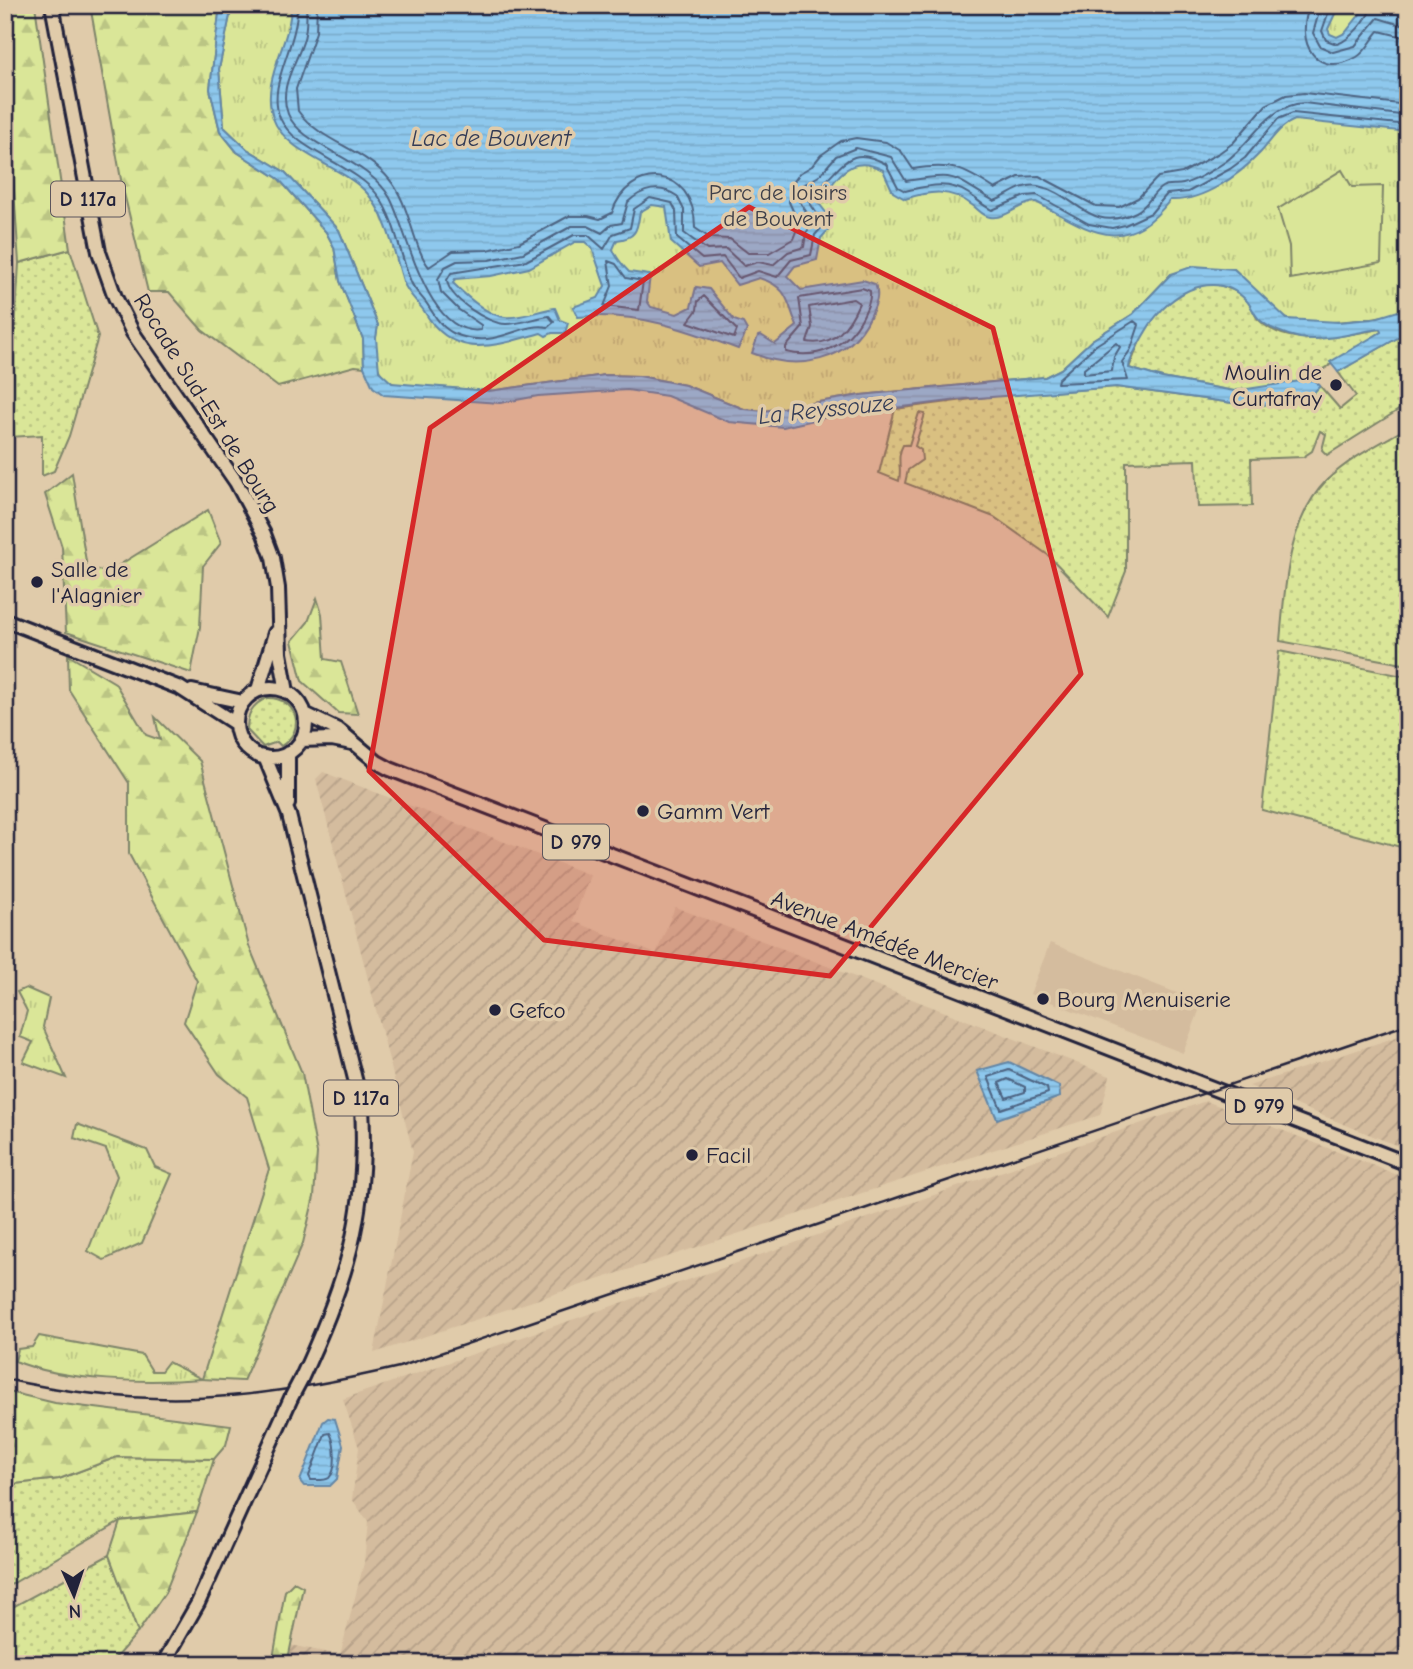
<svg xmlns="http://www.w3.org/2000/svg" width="1413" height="1669" viewBox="0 0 1413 1669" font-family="'Comic Neue',sans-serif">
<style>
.built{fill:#d4bc9e}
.industrial{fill:url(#industrial-furrows)}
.grass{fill:url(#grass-dots);stroke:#7e846a;stroke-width:2}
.forest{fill:url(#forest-firs);stroke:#7e846a;stroke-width:2}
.park{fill:url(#park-tufts);stroke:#7e846a;stroke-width:2}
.pitch{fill:#dae698;stroke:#7e846a;stroke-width:2}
.water{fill:url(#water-rules);stroke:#6386a6;stroke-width:2}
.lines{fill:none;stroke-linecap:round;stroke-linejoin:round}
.shore{stroke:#4d6482;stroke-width:2}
.major-casing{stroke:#22223b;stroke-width:18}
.major{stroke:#e0cbaa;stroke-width:12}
.rail{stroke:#22223b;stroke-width:2.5}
.major-bridge-casing{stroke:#22223b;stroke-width:18;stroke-linecap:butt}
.major-bridge{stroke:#e0cbaa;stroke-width:12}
.marked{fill:#d62828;fill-opacity:0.2;stroke:#d62828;stroke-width:5;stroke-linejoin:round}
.poi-dot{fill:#22223b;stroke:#e0cbaa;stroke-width:2.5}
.labels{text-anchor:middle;stroke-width:7;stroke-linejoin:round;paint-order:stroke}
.shield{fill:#e0cbaa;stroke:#5b555c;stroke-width:2}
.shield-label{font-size:21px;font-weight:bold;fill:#22223b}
.park-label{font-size:23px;fill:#3e3f49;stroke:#e0cbaa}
.poi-label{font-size:23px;fill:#22223b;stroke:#e0cbaa;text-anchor:start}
.street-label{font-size:23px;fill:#22223b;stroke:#e0cbaa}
.water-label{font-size:24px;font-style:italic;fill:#323b56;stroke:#e0cbaa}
</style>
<defs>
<pattern id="industrial-furrows" width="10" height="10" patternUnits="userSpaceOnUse" patternTransform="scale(1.75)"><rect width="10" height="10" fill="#d4bc9e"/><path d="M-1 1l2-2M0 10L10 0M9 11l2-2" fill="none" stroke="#b6a189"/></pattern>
<pattern id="grass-dots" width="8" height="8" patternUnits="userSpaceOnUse" patternTransform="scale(1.75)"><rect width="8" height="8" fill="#dae698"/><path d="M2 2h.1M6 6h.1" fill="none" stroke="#bbc584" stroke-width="1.8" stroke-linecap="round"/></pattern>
<pattern id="forest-firs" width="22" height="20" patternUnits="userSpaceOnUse" patternTransform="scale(1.75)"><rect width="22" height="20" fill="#dae698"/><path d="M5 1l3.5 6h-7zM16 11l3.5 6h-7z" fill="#bbc584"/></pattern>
<pattern id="park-tufts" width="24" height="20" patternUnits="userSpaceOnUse" patternTransform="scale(1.75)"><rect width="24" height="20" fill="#dae698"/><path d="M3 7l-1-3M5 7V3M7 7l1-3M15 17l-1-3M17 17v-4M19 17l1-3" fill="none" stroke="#bbc584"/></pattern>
<pattern id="water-rules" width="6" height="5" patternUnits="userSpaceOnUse" patternTransform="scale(1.75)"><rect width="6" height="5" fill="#8ec8ed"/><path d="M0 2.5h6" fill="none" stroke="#7aaccc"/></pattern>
</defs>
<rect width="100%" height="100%" fill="#e0cbaa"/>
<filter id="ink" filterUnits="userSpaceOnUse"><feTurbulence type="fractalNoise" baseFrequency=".0143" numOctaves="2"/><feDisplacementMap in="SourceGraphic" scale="14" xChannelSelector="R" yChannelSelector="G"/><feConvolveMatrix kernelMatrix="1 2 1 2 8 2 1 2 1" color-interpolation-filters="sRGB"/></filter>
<g filter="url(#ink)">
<path class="built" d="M1050,943L1202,1003L1183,1053L1030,994Z"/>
<path class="industrial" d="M323,772L590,875L573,921L656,954L675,907L1110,1076L1100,1115L374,1353L413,1152L316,779Z
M1408,1033V1150L1249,1086Z
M1206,1101L1408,1179V1664H287L290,1645L340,1655L364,1563L368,1522L352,1499L359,1448L343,1399Z"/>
<path class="grass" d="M70,249L98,337L69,436L54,471L42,476V435L9,437L19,263Z
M1210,283C1225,287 1238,289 1248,302C1253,307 1254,316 1259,320C1290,351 1343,335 1380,329L1381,332L1307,380L1281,386L1234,391L1162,378L1129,368L1146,326L1167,303L1190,289Z
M1408,332V404L1327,455L1322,450L1326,434L1320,431L1312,451L1303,457L1251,459L1252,506L1198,507L1196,460L1126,462V571L1108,617L1048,555L994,517L905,483L908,470L922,460L921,450L915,446L925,414L919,413L909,445H903C896,457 902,468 899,481L879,473L895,409L995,396L1116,387L1255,406L1307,398L1320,386L1340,409L1356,396L1338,372Z
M1408,427V665L1280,641C1285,589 1287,521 1326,481C1349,458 1381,443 1408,427Z
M1279,651L1408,677V849L1262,810Z
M267,698C297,697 307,730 281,746L277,742L263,747L247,730C247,714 252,704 267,698Z
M117,1457L214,1459L197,1512L120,1521L5,1588V1485L59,1479Z
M109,1555L138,1632L110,1664H5V1611Z"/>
<path class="forest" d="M5,5H35L70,249L19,263L12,161L5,111Z
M90,5H220L210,89L220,131L237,152L279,179L326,232L334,247L340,281L363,339L364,367L355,366L278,387L202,330L169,292H148L122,185Z
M72,473L87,568L108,572L208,510L221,543L203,566L200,627L191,673L66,632L62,547L45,494Z
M317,598L322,614L325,659L341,662L358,714L338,713L302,681L292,641L308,622Z
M68,655L115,683L146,735L160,740L155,717L200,761L249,946L302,1073L317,1153L314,1197L303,1243L243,1381L202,1379L269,1169L247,1097L219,1074L184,1022L197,981L129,854V783L69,690Z
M5,1391L55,1403L231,1425L226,1445L214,1459L117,1457L59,1479L5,1485Z
M197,1512L165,1593L138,1632L109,1555L120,1521Z
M294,1582L303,1587L287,1664H272L285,1591Z"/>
<path class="park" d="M232,5H1408V308C1388,320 1306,327 1285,318C1266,309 1251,283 1234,269L1171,274L1133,314L1092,340L1061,369L1045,377L861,395L764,411L744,409L685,385L639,376L605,375L489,391L395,384C371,377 374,344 378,325L339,230L285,172L247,149L224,127L219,69Z
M26,988L49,998L43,1027L66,1078L23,1062L33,1042L20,1037L27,1011L17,992Z
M77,1124L147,1150L155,1167L172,1174L142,1243L104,1260L88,1251L117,1176L106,1149L74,1138Z
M39,1336L142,1355L152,1371H161L168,1362L202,1379C148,1383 66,1382 15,1361L18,1349L32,1347Z"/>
<path class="pitch" d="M1342,170L1352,187L1383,186L1381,263L1290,279L1289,246L1278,209Z"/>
<path class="water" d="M220,5L232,6L219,69L224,127L247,149L285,172L339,230L378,325L376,338L379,371L392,383L489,391L605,375L639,376L685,385L744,409L764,411L861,395L1045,377L1061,369L1092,340L1133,314L1171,274L1194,266L1234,269L1287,319L1338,322L1372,319L1408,308V332L1338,372L1330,362L1381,332L1380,329C1354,332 1326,342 1300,338C1286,335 1272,330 1261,321C1254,316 1252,306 1246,300C1219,272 1182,287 1159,313C1151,321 1129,358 1129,368L1162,378L1234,391L1307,380H1315L1320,386L1309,398L1255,406L1116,387L966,399L832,416L783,427L729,422L667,396L627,390L538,396L500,403L384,395L373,387L364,367L363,339L340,281L334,247L326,232L279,179L237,152L220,131L210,89Z
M291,5H1339L1328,29L1330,34L1337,37L1345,33L1365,8L1387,7L1408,13V132L1295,120C1279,126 1272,140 1260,153C1239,175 1203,202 1170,200C1124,260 1088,229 1036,202C1020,202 1006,220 990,217C983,216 978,209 972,205C950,188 930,191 905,199L893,192L883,170C858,157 843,167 829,189L817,192L814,197L831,219V227L821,238L817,260L795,266L787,276L801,290L863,280L875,284C880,295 876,304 871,315C849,363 798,372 752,353L758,336L761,335L775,344L797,326C787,302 789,287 759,278L737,285L720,263L699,267L671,242L666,207L652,205L640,212C637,229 637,238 617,240L613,249C615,256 624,267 629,272L650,275L647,301L651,307L677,314L691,307L696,287L709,289L734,320L743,323L747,330L738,349C682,328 638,312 578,317L573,307L598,298L605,286L592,248L585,242H575L529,268L491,276L455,279L453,283C465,295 487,316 505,317C520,319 539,310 555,308L560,320L568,323L565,333H552L546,336L541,333C494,346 454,362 424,311C417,301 407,293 403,281C394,252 387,216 367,193C343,166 285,154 273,118C260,79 291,44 291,5Z
M1009,1062L1059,1086L1060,1097L997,1119L977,1071Z
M328,1418L335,1419L343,1445L337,1479L330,1486H304L300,1481L323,1422Z"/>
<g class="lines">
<path class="shore" d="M297,5C299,45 266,83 280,118C294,151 357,165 379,197C396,222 400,255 411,282C415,292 424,298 429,307C436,318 442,328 455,334C496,351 520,321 548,327L554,322L549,316C535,318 520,324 506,324C488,324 449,299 447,280L451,273L526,261L574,235H588L604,249L613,234L630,228L634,209L650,198L672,203L676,211L677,238L702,259L723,257L739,278L758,271L777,277L791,260L811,255L815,235L824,225L808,200L811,189C816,185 821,187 825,182C846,161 853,146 886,164L898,187L905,191C928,186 948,180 969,194C977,199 983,206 992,210L1025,196L1037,195L1089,224L1112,228L1125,225L1151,213L1167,194L1188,192L1230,169L1245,158L1278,119L1293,113L1408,125
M306,5C307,18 307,30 303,42C295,66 278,88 288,114C301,147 369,159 390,198C408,232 427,338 481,330V325L459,310L441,292L438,279L445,267L457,261L489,260L523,253L572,226H588L602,233L611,225L622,223L628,202C642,189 660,184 677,196L684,210V233L707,250L726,249L744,266L758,262L773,265L788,252L804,247L806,233L813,223L799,200L803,185L819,176L836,156L856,148L891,157L906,181C959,172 950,176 994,201C1009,196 1021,183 1038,186C1076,193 1089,235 1136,212C1148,206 1152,193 1162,187C1169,183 1176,186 1183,184C1198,180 1213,170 1225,162C1253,142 1267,105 1304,103L1408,116
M317,5L316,32L296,89L298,111C320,142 365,149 389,179C410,203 413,248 429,267L453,251L487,250L519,243L569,216H588L600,219L612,213C628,162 695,164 695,228L710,238L730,239L748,253H769L793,239L799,224L789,202L792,184L800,173L812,166L821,155L841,141L856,138L886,142L901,151L913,169C952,163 963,168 995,189L1019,177L1039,176L1096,206L1119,207L1138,198L1158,177L1182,173L1219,153L1233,143L1266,105L1286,95L1304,93L1408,105
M1310,5C1294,43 1317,80 1357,57C1367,51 1371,40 1379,31L1408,38
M1321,5L1313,33L1320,46L1333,52L1355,46L1378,18L1408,27
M1331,5L1322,31L1326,40L1337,44C1349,41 1370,17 1372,5
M608,261L616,264L626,278L643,281L639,310L604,306L612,286Z
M862,288L870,291C871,300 867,308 863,316C848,346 818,360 786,352V347L803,327L799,298Z
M704,296L737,330L734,338L688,322L697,310L698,301Z
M853,299L859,303C849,326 835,347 807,342L812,327L809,307Z
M1134,321L1139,325L1131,349L1122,362L1128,380L1057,383L1058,379L1096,345Z
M1116,343L1120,347L1114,357L1112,371L1084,374V369Z
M1009,1070L1047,1088L1048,1093L1001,1109L988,1077Z
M1008,1079L1025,1087V1092L1006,1098L999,1083Z
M330,1433C335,1442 338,1470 329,1478C325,1481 316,1480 311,1480L309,1476L325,1434Z"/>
<g class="major-casing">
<path id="major" d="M52,5L99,252L115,297L133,333L236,482L264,534L273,558L278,588L280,653L287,692
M5,620L180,688L236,724
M236 723a35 35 0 1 1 70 0a35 35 0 1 1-70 0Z
M258,690L275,633
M192,691L243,702
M305,714L340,731L377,762L390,769L1408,1164
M301,740L332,739L352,743
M288,753V804
M265,757L289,815L362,1107C368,1215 346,1283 301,1379
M163,1664L198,1603L291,1398"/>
</g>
<use href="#major" class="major"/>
<path class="rail" d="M5,1379C150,1411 256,1401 399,1367L1408,1024"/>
<g class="major-bridge-casing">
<path id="major-bridge" d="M291,1398L301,1379"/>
</g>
<use href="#major-bridge" class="major-bridge"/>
</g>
</g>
<path class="marked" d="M749,207L993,328L1081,674L830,976L544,940L369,771L430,428Z"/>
<g class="poi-dot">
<circle cx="1336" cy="385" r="7"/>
<circle cx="37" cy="582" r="7"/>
<circle cx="643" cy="811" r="7"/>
<circle cx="1043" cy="999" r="7"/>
<circle cx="495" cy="1010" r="7"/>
<circle cx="692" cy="1155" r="7"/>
</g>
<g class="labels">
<g class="shield">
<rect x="51" y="181.5" width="74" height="35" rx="5"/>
<rect x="543" y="824.5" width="66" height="35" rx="5"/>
<rect x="324" y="1080.5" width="74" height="35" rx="5"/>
<rect x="1226" y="1088.5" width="66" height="35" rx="5"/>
</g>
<g class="shield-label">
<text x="88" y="206">D 117a</text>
<text x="576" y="849">D 979</text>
<text x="361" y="1105">D 117a</text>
<text x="1259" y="1113">D 979</text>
</g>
<g class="park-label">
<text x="778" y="200">Parc de loisirs<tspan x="778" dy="26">de Bouvent</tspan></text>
</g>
<g class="poi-label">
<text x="1322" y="380" text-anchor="end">Moulin de<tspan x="1322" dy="26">Curtafray</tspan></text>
<text x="51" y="577">Salle de<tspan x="51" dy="26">l'Alagnier</tspan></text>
<text x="657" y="819">Gamm Vert</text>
<text x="1057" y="1007">Bourg Menuiserie</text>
<text x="509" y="1018">Gefco</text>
<text x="706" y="1163">Facil</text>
</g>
<g class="street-label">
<text transform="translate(207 403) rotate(58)" y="8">Rocade Sud-Est de Bourg</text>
<text transform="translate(885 940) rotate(21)" y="8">Avenue Amédée Mercier</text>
</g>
<g class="water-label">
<text x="491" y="146">Lac de Bouvent</text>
<text transform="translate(826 409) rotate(-6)" y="8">La Reyssouze</text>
</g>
</g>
<rect width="1413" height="1669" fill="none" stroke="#e0cbaa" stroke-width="28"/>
<rect x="14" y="14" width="1385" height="1641" fill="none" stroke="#22223b" stroke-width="2.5" filter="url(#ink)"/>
<g transform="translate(74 1595) rotate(177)" stroke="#e0cbaa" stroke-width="5" paint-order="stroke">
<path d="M0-5L12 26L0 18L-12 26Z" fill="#22223b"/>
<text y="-10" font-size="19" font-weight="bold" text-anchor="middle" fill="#22223b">N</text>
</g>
</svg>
